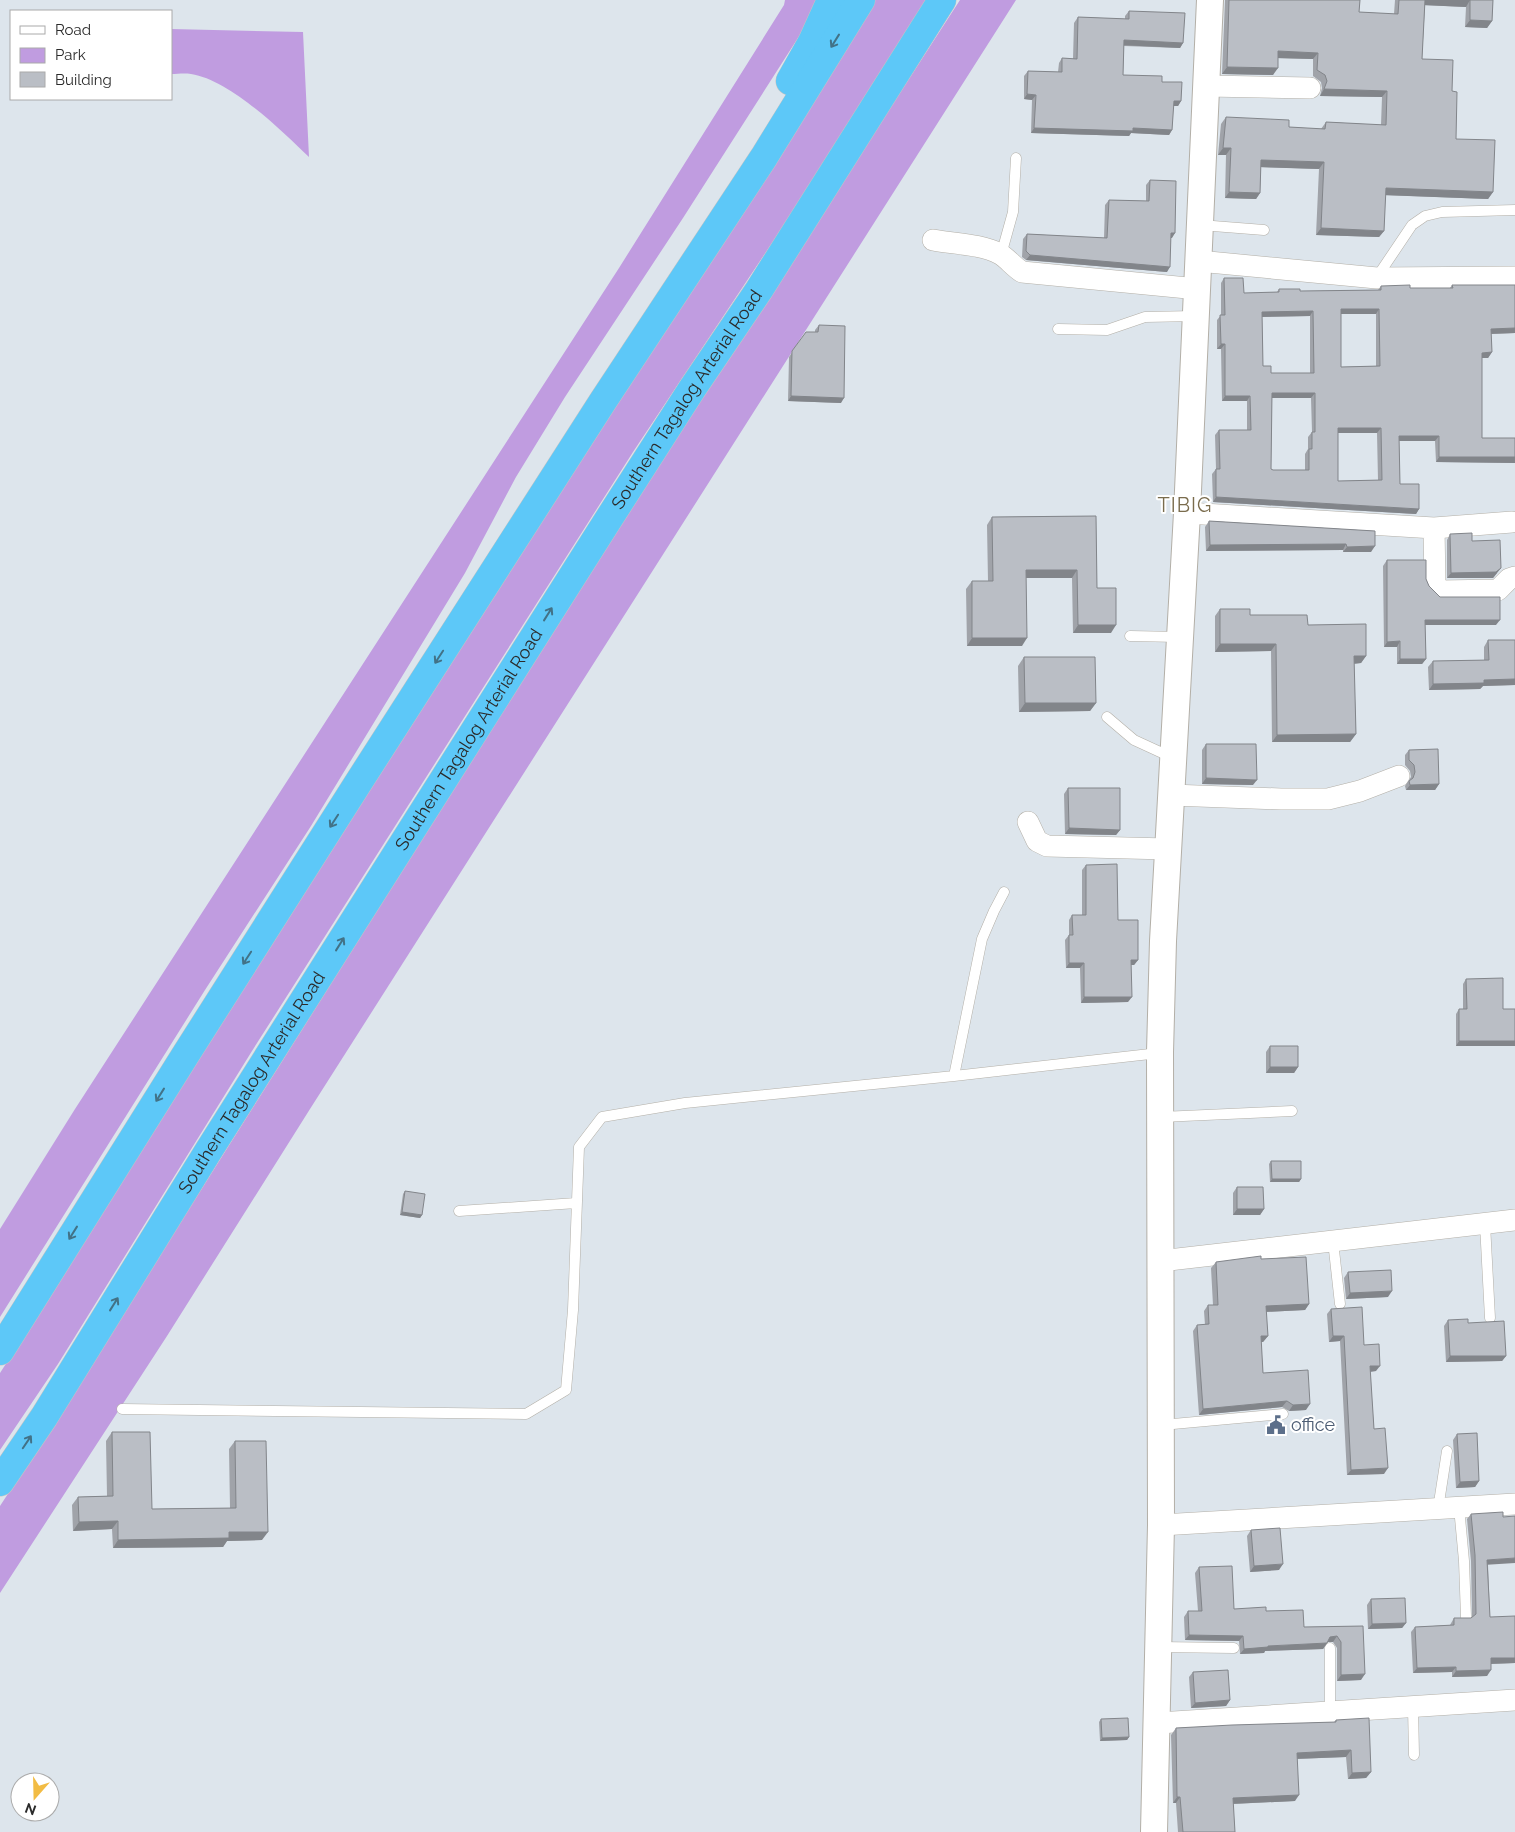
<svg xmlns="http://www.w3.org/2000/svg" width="1515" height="1832" viewBox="0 0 1515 1832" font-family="Raleway,sans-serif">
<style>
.green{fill:#c09ce0}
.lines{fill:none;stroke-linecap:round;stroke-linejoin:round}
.service-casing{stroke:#b3afa7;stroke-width:11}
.minor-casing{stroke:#b3afa7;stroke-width:22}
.tertiary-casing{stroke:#b3afa7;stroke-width:28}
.motorway-casing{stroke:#c4c4c4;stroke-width:29}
.service{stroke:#fff;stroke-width:10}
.minor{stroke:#fff;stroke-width:21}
.tertiary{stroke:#fff;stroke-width:26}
.motorway{stroke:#5dc8f8;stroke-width:28}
.wall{fill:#a0a3a9;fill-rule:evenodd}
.shaded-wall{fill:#82858a}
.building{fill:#babec5;stroke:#82858a;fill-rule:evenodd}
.oneway{stroke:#427287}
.labels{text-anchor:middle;stroke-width:4;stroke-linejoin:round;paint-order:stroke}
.street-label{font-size:18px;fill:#2b2b2b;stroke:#fff}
.service-label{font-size:18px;fill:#4e5e75;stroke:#fff;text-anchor:start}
.quarter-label{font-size:20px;letter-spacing:1px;fill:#7a6c4d;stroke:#fff}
</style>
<rect width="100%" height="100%" fill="#dde5ec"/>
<path class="green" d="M785,0H819L812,16L683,218L565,397L516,477L465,573L311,826L205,990L0,1317V1229L75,1109L619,268L784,5Z
M873,0H927L780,231L633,452L252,1051L58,1364L0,1450V1373L51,1294L192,1066Z
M960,0H1016L310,1109L167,1336L0,1593V1506L54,1423L533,663L694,411Z
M171,29L303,32L309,157C281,130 230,80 191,74C184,73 178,74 171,74Z"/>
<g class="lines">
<g class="service-casing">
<path id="service" d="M1200,225L1264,230
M1001,255L1013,212L1016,158
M1377,277L1412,225L1425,216L1442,212L1515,210
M1058,329L1107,330L1145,317L1195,316
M1130,636L1179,637
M1107,717L1134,740L1171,757
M954,1076L982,939L994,911L1004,892
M1161,1117L1292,1111
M459,1211L576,1203
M1485,1224L1490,1318
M1333,1241L1340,1304
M122,1409L526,1414L566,1390L573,1310L579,1147L602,1117L685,1103L954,1076L1159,1053
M1162,1425L1283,1414
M1459,1507L1464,1561L1466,1617
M1438,1509L1447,1451
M1159,1647L1234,1648
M1413,1707L1414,1755
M1330,1712V1648"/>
</g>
<g class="minor-casing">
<path id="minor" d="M1207,86L1310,88
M933,240C954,244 981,244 1000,254C1007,258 1014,267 1022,272L1198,289
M1198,261L1377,278L1515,277
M1187,513L1434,528L1435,584L1441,591L1498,590L1509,579L1515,577
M1434,528L1512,522
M1171,795L1281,799H1328L1360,791L1399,776
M1028,822L1037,841L1047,846L1168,849
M1160,1261L1515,1220
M1161,1525L1515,1504
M1158,1723L1515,1700"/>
</g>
<g class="tertiary-casing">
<path id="tertiary" d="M1154,1832L1161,1525L1160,1052L1163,941L1187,513L1210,0"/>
</g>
<g class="motorway-casing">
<g id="motorway">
<path d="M790,81L812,42L831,0"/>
<path d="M0,1351L186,1054L360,780L603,401L764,157L861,0"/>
<path id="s1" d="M0,1482L44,1417L209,1150L608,520L692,389L759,290L942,0"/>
</g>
</g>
<use href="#service" class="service"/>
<use href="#minor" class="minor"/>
<use href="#tertiary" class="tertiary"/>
<use href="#motorway" class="motorway"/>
</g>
<path class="wall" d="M1225,0H1360L1359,12L1394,14L1395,0H1493L1492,21L1487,28L1465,27L1466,7L1425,5L1422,59L1452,91L1456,139L1493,192L1488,199L1385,195L1384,231L1379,237L1316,235L1319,169L1261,167L1260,193L1256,199L1225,198L1226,155H1218L1221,124L1226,117L1289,127L1321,129L1326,122L1381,125L1382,97L1320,96L1322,88L1321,82L1313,76V59L1278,58L1273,75L1222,74Z
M1129,11L1183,43L1180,48L1124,46L1123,75L1162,82L1181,101L1178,106H1173L1172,130L1169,135L1131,133L1129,136L1031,133L1032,100L1024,99V76L1028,71L1058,72L1059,63L1062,58L1073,59L1074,23L1078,17L1125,19V16Z
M1150,180L1175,233L1171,238L1167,272L1026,260L1022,257L1023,239L1027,234L1104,238L1105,205L1109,200L1146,201V185Z
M1224,278L1244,293L1277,292L1279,289L1300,291L1378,290L1381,286L1410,288H1450L1452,285H1515V333L1491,334L1492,352L1488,358H1482V438H1515V463L1436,462L1435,441H1399L1400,484L1419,509L1416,514L1213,502L1212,474L1216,469L1215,435L1219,430H1247V401H1222L1221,349H1217V320L1221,315V283ZM1341,314H1376V366L1341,367ZM1310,316V373H1271L1263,366L1262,317ZM1272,398H1311L1312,432L1308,437V449L1305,454V470H1273L1271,469ZM1338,433H1377L1378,480L1338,481Z
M819,325L841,403L788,401L789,357L806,332H815V330Z
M1096,516L1097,588L1111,633H1073L1072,578H1026L1022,646H967L966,589L972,581H988L987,525L992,517Z
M1209,521L1375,531L1371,552H1343V550L1206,551L1205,527Z
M1450,534L1472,541L1497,573L1493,578H1447V540Z
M1387,560L1426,579L1429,586L1440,597L1496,625H1425L1426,659L1422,664H1397V647H1384L1383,566Z
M1220,609L1250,615L1308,625L1366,656L1361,663L1354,664L1356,734L1350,742H1272L1271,651L1215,652V616Z
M1488,640H1515V685L1483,686L1480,689L1429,690L1428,667L1433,661L1484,660V647Z
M1024,657L1096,703L1090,711L1019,712L1018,666Z
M1206,744L1253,785L1202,784V750Z
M1409,750L1439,784L1435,790H1406L1405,786L1411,777L1410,771L1405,765V755Z
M1068,788L1120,830L1116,835L1065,834L1064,794Z
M1086,865L1118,920L1138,960L1134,965H1131L1128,1002L1081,1003L1080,968H1066L1065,940L1069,935V920L1072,915H1082V870Z
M1466,979L1503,1009H1515V1046H1456V1014L1459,1009H1463V984Z
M1270,1046L1298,1067L1294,1073H1266V1052Z
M1271,1161L1301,1179L1299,1182H1270L1269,1164Z
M1237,1187L1264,1209L1260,1215H1233V1193Z
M405,1191L422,1215L420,1218L400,1215L403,1194Z
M1261,1259L1309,1304L1305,1310L1266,1312L1268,1336L1263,1342H1261L1263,1373L1306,1410L1289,1411L1282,1407L1199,1415L1193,1331L1197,1325H1205L1204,1311L1208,1305H1213L1211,1268L1216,1262Z
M1348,1272L1388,1297L1346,1299L1344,1278Z
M1331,1309L1364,1345L1376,1371L1370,1372L1374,1429L1384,1474L1347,1475L1340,1341L1329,1342L1327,1314Z
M1448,1320L1468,1323L1506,1356L1502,1361L1446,1362L1444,1326Z
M112,1432L152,1509L230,1508L229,1449L235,1441L262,1540L227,1541L223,1547L113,1548L112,1529L73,1531L72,1505L78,1497L107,1496L106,1441Z
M1457,1434L1479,1481L1475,1487L1456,1488L1453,1440Z
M1471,1514L1488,1565L1490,1617L1515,1663L1491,1664L1487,1676L1452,1677V1672L1413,1673L1411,1632L1415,1627L1450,1625L1454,1618H1471L1472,1617L1471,1561L1467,1519Z
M1251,1530L1279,1570L1250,1572L1247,1536Z
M1199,1567L1234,1609L1266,1611L1304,1627L1363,1626L1361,1680L1337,1681V1648L1333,1642H1328L1323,1649L1265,1651L1264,1653L1240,1654L1239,1641L1185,1640L1184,1617L1188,1611H1198L1195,1573Z
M1371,1599L1406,1623L1402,1628L1368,1629L1367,1605Z
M1193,1672L1230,1700L1226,1706L1191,1708L1189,1677Z
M1101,1719L1129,1737L1127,1740L1100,1741L1099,1722Z
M1336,1720L1371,1772L1366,1778L1348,1779L1346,1757L1297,1759L1295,1801L1233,1804L1235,1832H1178L1176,1803H1173L1171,1735L1176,1728L1334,1722Z"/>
<path class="shaded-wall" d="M1424,0H1470L1466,7L1421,5Z
M1470,20L1492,21L1487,28L1465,27Z
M1124,40L1183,43L1180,48L1120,45Z
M1278,51L1318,53L1313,59L1274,58Z
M1227,67L1278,68L1273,75L1222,74Z
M1324,89L1387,91L1382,97L1320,96Z
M1027,94L1036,95L1032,100L1024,99Z
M1174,101H1181L1178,106H1170Z
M1034,128H1133L1172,130L1169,135L1131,133L1129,136L1031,133Z
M1223,148H1231L1226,155H1218Z
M1261,160L1324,162L1319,169L1257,167Z
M1386,188L1493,192L1488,199L1381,195Z
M1229,192L1260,193L1256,199L1225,198Z
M1321,228L1384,231L1379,237L1316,235Z
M1171,233H1175L1172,238H1168Z
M1030,255L1170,267L1167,272L1026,260Z
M1341,309H1379L1376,314H1337Z
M1313,311L1310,316L1259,317L1262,312Z
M1515,328V333L1488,334L1491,329Z
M1221,344H1225L1221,349H1217Z
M1492,352L1488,358H1479L1482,353Z
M1272,393H1315L1311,398H1268Z
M791,396L844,398L841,403L788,401Z
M1225,396H1250L1247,401H1222Z
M1338,428H1381L1377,433H1334Z
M1399,436H1439L1435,441H1395Z
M1439,457H1515V463L1436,462Z
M1216,497L1419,509L1416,514L1213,502Z
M1346,544L1343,550L1206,551L1210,545Z
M1375,546L1371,552H1343L1347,547Z
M1501,568L1493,578H1447L1451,573Z
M1026,570H1077L1072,578H1021Z
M1425,620H1500L1496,625H1421Z
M1078,625H1116L1111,633H1073Z
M972,638H1027L1022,646H967Z
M1400,641L1397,647H1384L1387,642Z
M1220,644H1276L1271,651L1215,652Z
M1354,656H1366L1361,663L1349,664Z
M1400,659H1426L1422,664H1397Z
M1515,679V685L1483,686L1480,689L1429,690L1433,684L1484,680Z
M1025,703H1096L1090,711L1019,712Z
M1356,734L1350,742H1272L1277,735Z
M1206,778L1257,780L1253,785L1202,784Z
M1439,784L1435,790H1406L1410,785Z
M1069,828L1120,830L1116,835L1065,834Z
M1131,960H1138L1134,965H1128Z
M1069,963H1084L1080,968H1066Z
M1084,997H1132L1128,1002L1081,1003Z
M1459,1041H1515V1046H1456Z
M1270,1067H1298L1294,1073H1266Z
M1272,1179H1301L1299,1182H1270Z
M1237,1209H1264L1260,1215H1233Z
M402,1212L422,1215L420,1218L400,1215Z
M1392,1291L1388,1297L1346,1299L1350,1293Z
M1309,1304L1305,1310L1262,1312L1266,1306Z
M1261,1336H1268L1263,1342H1257Z
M1333,1336H1344L1340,1341L1329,1342Z
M1450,1356H1506L1502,1361L1446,1362Z
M1370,1366H1380L1376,1371L1366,1372Z
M1287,1401L1282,1407L1199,1415L1203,1409Z
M1310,1404L1306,1410L1289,1411L1293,1405Z
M1388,1468L1384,1474L1347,1475L1351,1470Z
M1479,1481L1475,1487L1456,1488L1460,1482Z
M118,1521L112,1529L73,1531L79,1522Z
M229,1532H268L262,1540L227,1541L223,1547L113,1548L118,1540Z
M1515,1558V1563L1483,1565L1487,1560Z
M1283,1564L1279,1570L1250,1572L1254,1566Z
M1406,1623L1402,1628L1368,1629L1372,1624Z
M1189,1635L1243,1636L1239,1641L1185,1640Z
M1337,1636L1333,1642H1326L1330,1637Z
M1327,1643L1323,1649L1265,1651L1264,1653L1240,1654L1244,1649L1268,1646Z
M1491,1658H1515V1663L1487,1664Z
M1456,1667L1452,1672L1413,1673L1417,1668Z
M1491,1670L1487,1676L1452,1677L1456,1671Z
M1365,1674L1361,1680L1337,1681L1341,1675Z
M1230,1700L1226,1706L1191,1708L1195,1703Z
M1129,1737L1127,1740L1100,1741L1102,1738Z
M1351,1750L1346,1757L1292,1759L1297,1753Z
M1371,1772L1366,1778L1348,1779L1352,1773Z
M1299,1795L1295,1801L1229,1804L1233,1798Z
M1177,1797H1180L1176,1803H1173Z"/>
<path class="building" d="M1229,0H1360L1359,12L1398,14L1399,0H1425L1422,59L1453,60L1452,91L1457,92L1456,139L1495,140L1493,192L1386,188L1384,231L1321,228L1324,162L1261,160L1260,193L1229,192L1231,148H1223L1226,117L1289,120V127L1325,129L1326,122L1386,125L1387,91L1324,89L1327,81L1325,75L1317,70L1318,53L1278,51V68L1227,67Z
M1468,0H1493L1492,21L1470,20V0Z
M1129,11L1185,13L1183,43L1124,40L1123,75L1162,76V82H1182L1181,101H1174L1172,130L1133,128V131L1034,128L1036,95L1027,94L1028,71L1062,72V58L1077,59L1078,17L1129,19Z
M1150,180L1176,181L1175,233H1171L1170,267L1030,255L1026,251L1027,234L1107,238L1109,200L1149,201Z
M1224,278H1243L1244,293L1279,292V289H1300V291L1381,290V286L1410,285V288H1453L1452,285H1515V328L1491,329L1492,352L1482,353V438H1515V457H1439V436H1399L1400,484H1419V509L1216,497V469H1220L1219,430H1251L1250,396H1225V344H1221L1220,315H1225ZM1341,309H1379L1380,366L1341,367ZM1313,311L1314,373H1271V366H1263L1262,312ZM1272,393H1315V432H1312V449H1309V470H1273L1271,469ZM1338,428H1381L1382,480L1338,481Z
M819,325L845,326L844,398L791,396L792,351L806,332H818Z
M1096,516L1097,588H1116V625H1078L1077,570H1026L1027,638H972V581H993L992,517Z
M1209,521L1375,531V546L1347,547L1346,544L1210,545Z
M1472,533V541L1500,540L1501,568L1496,572L1451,573L1450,534Z
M1387,560H1426V579L1429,586L1440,597H1500V620H1425L1426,659H1400V641L1387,642Z
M1220,609H1250V615H1307L1308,625L1366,624V656H1354L1356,734L1277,735L1276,644H1220Z
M1488,640H1515V679L1484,680V683L1433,684V661L1489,660Z
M1024,657H1095L1096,703H1025Z
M1206,744H1256L1257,780L1206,778Z
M1438,749L1439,784L1410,785L1409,781L1413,778L1415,772L1414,765L1409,760V750Z
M1068,788H1120V830L1069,828Z
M1117,864L1118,920H1138V960H1131L1132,997H1084V963H1069V935H1073L1072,915H1086V865Z
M1503,978V1009H1515V1041H1459V1009H1467L1466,979Z
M1270,1046H1298V1067H1270Z
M1271,1161H1301V1179H1272Z
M1237,1187H1263L1264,1209H1237Z
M405,1191L425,1194L422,1215L402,1212Z
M1261,1256V1259L1306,1257L1309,1304L1266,1306L1268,1336H1261L1263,1373L1308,1370L1310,1404L1293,1405L1287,1401L1203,1409L1197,1325L1209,1324L1208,1305H1218L1216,1262Z
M1391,1270L1392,1291L1350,1293L1348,1272Z
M1362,1307L1364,1345L1379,1344L1380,1366H1370L1374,1429L1385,1428L1388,1468L1351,1470L1344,1336H1333L1331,1309Z
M1468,1319V1323L1504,1321L1506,1356H1450L1448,1320Z
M112,1432H150L152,1509L236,1508L235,1441H266L268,1532H229V1538L118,1540V1521L79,1522L78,1497L113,1496Z
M1477,1433L1479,1481L1460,1482L1457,1434Z
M1503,1512V1517L1515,1516V1558L1487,1560L1490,1617L1515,1616V1658H1491V1670L1456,1671V1667L1417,1668L1415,1627L1454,1625V1618H1471L1476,1614L1475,1555L1471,1514Z
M1280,1528L1283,1564L1254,1566L1251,1530Z
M1232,1566L1234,1609L1266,1607V1611L1303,1610L1304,1627L1363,1626L1365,1674L1341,1675V1642L1337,1636L1330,1637L1327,1643L1268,1646V1647L1244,1649L1243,1636L1189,1635L1188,1611H1202L1199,1567Z
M1405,1598L1406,1623L1372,1624L1371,1599Z
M1228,1670L1230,1700L1195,1703L1193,1672Z
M1128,1718L1129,1737L1102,1738L1101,1719Z
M1369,1718L1371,1772L1352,1773L1351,1750L1297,1753L1299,1795L1233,1798L1235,1832H1183L1180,1797H1177L1176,1728L1232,1725L1336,1722V1720Z"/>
<defs><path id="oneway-shaft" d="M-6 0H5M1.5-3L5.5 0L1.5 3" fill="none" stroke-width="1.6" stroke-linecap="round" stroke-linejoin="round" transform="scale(1.25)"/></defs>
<g class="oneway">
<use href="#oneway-shaft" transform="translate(835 41) rotate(122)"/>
<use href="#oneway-shaft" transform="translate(548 614) rotate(-58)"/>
<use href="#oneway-shaft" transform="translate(439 657) rotate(123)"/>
<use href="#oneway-shaft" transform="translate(334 821) rotate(123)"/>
<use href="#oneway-shaft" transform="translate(340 944) rotate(-58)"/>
<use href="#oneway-shaft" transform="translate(247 958) rotate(123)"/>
<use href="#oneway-shaft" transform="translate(160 1095) rotate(122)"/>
<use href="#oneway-shaft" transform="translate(73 1233) rotate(122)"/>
<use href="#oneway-shaft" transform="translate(114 1304) rotate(-58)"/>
<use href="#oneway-shaft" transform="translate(27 1442) rotate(-56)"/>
</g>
<defs>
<g id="civic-bare" transform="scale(1.5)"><path d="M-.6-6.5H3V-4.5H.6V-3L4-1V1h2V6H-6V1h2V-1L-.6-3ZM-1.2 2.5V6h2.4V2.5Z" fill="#5c6f8a" stroke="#fff" stroke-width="2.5" paint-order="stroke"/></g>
</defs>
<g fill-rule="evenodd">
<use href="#civic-bare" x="1276" y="1425"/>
</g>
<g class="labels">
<g class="street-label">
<text dy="6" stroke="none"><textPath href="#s1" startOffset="1282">Southern Tagalog Arterial Road</textPath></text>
<text dy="6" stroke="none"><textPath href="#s1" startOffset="878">Southern Tagalog Arterial Road</textPath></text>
<text dy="6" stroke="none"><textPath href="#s1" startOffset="472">Southern Tagalog Arterial Road</textPath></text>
</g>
<g class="service-label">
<text x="1291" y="1431">office</text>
</g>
<g class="quarter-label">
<text x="1185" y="512">TIBIG</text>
</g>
</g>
<rect x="10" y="10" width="162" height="90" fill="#ffffff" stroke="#aaaaaa"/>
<rect x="20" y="26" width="25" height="8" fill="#ffffff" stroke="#aaaaaa"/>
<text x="55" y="35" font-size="15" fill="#2b2b2b">Road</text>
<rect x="20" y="48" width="25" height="15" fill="#c09ce0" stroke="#aaaaaa"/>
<text x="55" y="60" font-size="15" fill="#2b2b2b">Park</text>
<rect x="20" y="72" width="25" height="15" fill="#babec5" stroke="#aaaaaa"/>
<text x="55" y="85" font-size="15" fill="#2b2b2b">Building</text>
<g transform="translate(35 1797) rotate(200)"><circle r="24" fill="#ffffff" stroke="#aaaaaa"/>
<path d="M0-4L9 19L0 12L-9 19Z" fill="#f2bc44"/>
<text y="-8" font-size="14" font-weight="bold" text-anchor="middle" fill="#2b2b2b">N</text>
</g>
</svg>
